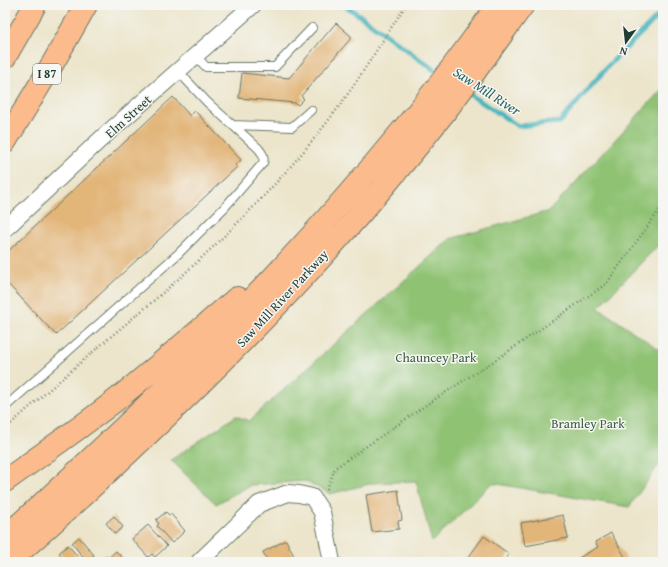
<svg xmlns="http://www.w3.org/2000/svg" width="668" height="567" viewBox="0 0 668 567" font-family="'Gentium Book Plus',serif">
<style>
.green{fill:#8fc273;stroke:#578054}
.lines{fill:none;stroke-linecap:round;stroke-linejoin:round}
.stream{stroke:#45b4be;stroke-width:5}
.building{fill:#e2b579}
.service-casing{stroke:#677869;stroke-width:10}
.minor-casing{stroke:#677869;stroke-width:18}
.trunk-casing{stroke:#677869;stroke-width:24}
.motorway-casing{stroke:#677869;stroke-width:24}
.path{stroke:#677869;stroke-width:2.5;stroke-dasharray:1 3;stroke-linecap:butt}
.service{stroke:#fff;stroke-width:8}
.minor{stroke:#fff;stroke-width:16}
.trunk{stroke:#fbbb8d;stroke-width:22}
.motorway{stroke:#fbbb8d;stroke-width:22}
.labels{text-anchor:middle;stroke-width:3;stroke-linejoin:round;paint-order:stroke}
.shield{fill:#f6f6f2;stroke:#60746d;stroke-width:1}
.shield-label{font-size:12px;font-weight:bold;fill:#1f3d34}
.street-label{font-size:13px;fill:#1f3d34;stroke:#f6f6f2}
.park-label{font-size:13px;fill:#3b5e44;stroke:#f6f6f2}
.water-label{font-size:14px;font-style:italic;fill:#2a615d;stroke:#f6f6f2}
</style>
<rect width="100%" height="100%" fill="#f6f6f2"/>
<filter id="ink" filterUnits="userSpaceOnUse"><feTurbulence type="fractalNoise" baseFrequency=".025" numOctaves="2"/><feDisplacementMap in="SourceGraphic" scale="8" xChannelSelector="R" yChannelSelector="G"/><feConvolveMatrix kernelMatrix="1 2 1 2 8 2 1 2 1" color-interpolation-filters="sRGB"/></filter>
<filter id="wash" filterUnits="userSpaceOnUse"><feTurbulence type="fractalNoise" baseFrequency=".012" numOctaves="4" result="noise"/><feDisplacementMap in="SourceGraphic" scale="16" xChannelSelector="R" yChannelSelector="G"/><feGaussianBlur stdDeviation="0.9" result="paint"/><feColorMatrix in="noise" values="0 0 0 0 0 0 0 0 0 0 0 0 0 0 0 0 0 1.4 0 .05"/><feComposite in="paint" operator="in"/></filter>
<g filter="url(#wash)">
<rect width="100%" height="100%" fill="#ece5cb"/>
<path class="green" d="M663,88V240L598,308L663,352V459L629,507L492,483L432,542L416,481L373,483L330,494L305,481L251,485L216,504L171,460L236,416L249,421L450,239L549,211Z"/>
<g class="lines">
<path class="stream" d="M343,5L355,12L441,75
M466,92L518,126L560,122L608,66L657,17L663,10"/>
</g>
<g id="blocks">
<path class="building" d="M336,23L352,37L301,96L304,99L298,105L295,103L239,98L242,73L289,78Z
M173,97L190,116L195,111L241,160L235,165L237,167L56,335L5,281V254Z
M398,490L402,520L398,521L399,529L372,532L366,495Z
M166,512L169,515L171,514L185,531L172,543L157,526L159,524L156,520Z
M563,515L568,538L525,546L521,523Z
M114,516L123,527L115,534L106,523Z
M148,525L167,546L155,557L152,554L148,557L132,539Z
M611,533L628,562H579L577,559L598,547L595,542Z
M484,536L509,554L504,562H465Z
M79,537L94,555L86,561L72,543Z
M286,540L297,562H268L263,552Z
M68,545L82,562H67L59,553Z
M116,551L126,562H100L106,556L108,558Z"/>
</g>
</g>
<g filter="url(#ink)">
<use href="#blocks" fill-opacity="0" stroke="#677869" stroke-width="1"/>
<g class="lines">
<g class="service-casing">
<path id="service" d="M196,56L206,67H275L312,28
M233,125L292,127L311,110
M5,407L179,253L225,207L263,163C265,156 262,153 258,148L207,102L178,71"/>
</g>
<g class="minor-casing">
<path id="minor" d="M5,229L103,137L253,5
M199,562L259,504L288,493L299,494L312,497L322,512L332,562"/>
</g>
<g class="trunk-casing">
<path id="trunk" d="M5,481C42,454 80,428 116,400C157,367 197,332 237,298
M5,537C51,497 95,455 139,413C233,323 322,228 405,127C438,88 468,46 498,5
M8,562C49,527 88,491 127,454C240,348 348,235 444,113C471,78 497,41 523,5"/>
</g>
<g class="motorway-casing">
<path id="motorway" d="M5,57L35,5
M5,142L53,63L86,5"/>
</g>
<path class="path" d="M5,429C32,405 59,381 87,357C119,329 152,303 183,275C232,230 280,182 321,130C353,90 378,47 406,5
M327,489L335,468L429,403L500,357L606,284L663,205"/>
<use href="#service" class="service"/>
<use href="#minor" class="minor"/>
<use href="#trunk" class="trunk"/>
<use href="#motorway" class="motorway"/>
</g>
</g>
<g class="labels">
<rect class="shield" x="33" y="64" width="28" height="20" rx="3"/>
<g class="shield-label">
<text x="47" y="78">I 87</text>
</g>
<g class="street-label">
<text transform="translate(128 116) rotate(-42)" y="5">Elm Street</text>
<text transform="translate(282 298) rotate(-47)" y="5">Saw Mill River Parkway</text>
</g>
<g class="park-label">
<text x="436" y="362">Chauncey Park</text>
<text x="588" y="428">Bramley Park</text>
</g>
<g class="water-label">
<text transform="translate(487 91) rotate(33)" y="5">Saw Mill River</text>
</g>
</g>
<rect width="668" height="567" fill="none" stroke="#f6f6f2" stroke-width="20"/>
<g transform="translate(626 42) rotate(195)" stroke="#f6f6f2" stroke-width="3" paint-order="stroke">
<path d="M0-3L7 15L0 10L-7 15Z" fill="#1f3d34"/>
<text y="-6" font-size="11" font-weight="bold" text-anchor="middle" fill="#1f3d34">N</text>
</g>
</svg>
